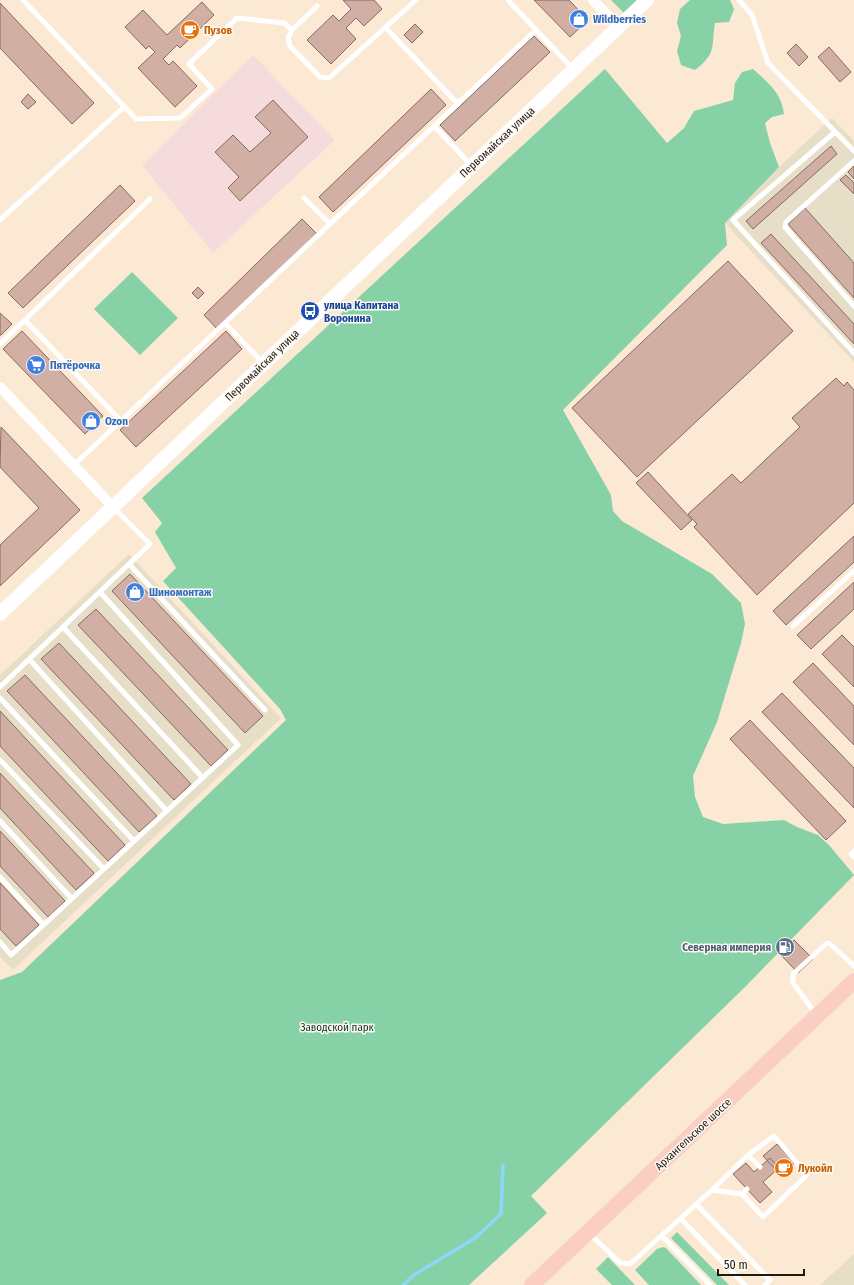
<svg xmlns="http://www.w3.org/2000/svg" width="854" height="1285" viewBox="0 0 854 1285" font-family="'Fira Sans Condensed',sans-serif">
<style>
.industrial{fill:#e7dec8}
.education{fill:#f6dbdc}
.green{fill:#86d2a6}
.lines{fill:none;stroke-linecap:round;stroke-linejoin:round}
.stream{stroke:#8dd7f8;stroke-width:3.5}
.building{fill:#d1afa5;stroke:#886960}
.lane{stroke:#fff;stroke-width:5}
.street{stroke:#fff;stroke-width:10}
.secondary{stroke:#fff;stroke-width:14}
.primary{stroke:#facec2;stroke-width:16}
.labels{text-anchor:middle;stroke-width:3;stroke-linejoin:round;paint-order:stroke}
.shop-label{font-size:11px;font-weight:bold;fill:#366cbe;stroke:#fdf9f3;text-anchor:start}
.food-label{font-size:11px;font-weight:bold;fill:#c56008;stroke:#fdf9f3;text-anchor:start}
.street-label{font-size:11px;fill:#21190f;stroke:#fdf9f3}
.transit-label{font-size:11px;font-weight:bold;fill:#164399;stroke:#fdf9f3;text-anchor:start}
.service-label{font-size:11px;font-weight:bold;fill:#4e5e75;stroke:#fdf9f3;text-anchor:end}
.park-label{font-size:11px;fill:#0f3522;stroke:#fdf9f3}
</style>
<rect width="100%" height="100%" fill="#fbe9d4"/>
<path class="industrial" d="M832,118L854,141V362L725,223L779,167Z
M129,554L281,718L13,970L0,957V675Z
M854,1254V1285H820Z"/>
<path class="education" d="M253,55L335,140L213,253L142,165Z"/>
<path class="green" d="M611,0H638L624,13Z
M690,0H730L734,9L729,22L715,23C711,48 717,53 695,70L681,65L677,51L681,36L677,23L680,9Z
M605,69L667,143L684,128L694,111L733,100L735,83L742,72L753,69C769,84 781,92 784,114L772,117L765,123L770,143L779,167L725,223L727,245L563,410L611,495L613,511L622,521L712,574L741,603L745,624L741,643L717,722L693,776L695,797L703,817L723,824L784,820L797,827L818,835L829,845L854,875L746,986L531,1196L547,1213L469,1285H0V980L22,972L286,720L280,709L163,581L176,568L155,532L162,523L142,498Z
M132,272L178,318L140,355L94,309Z
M677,1232L729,1285H717L671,1238Z
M663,1247L666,1248L701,1285H649L635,1270L657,1249Z
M608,1257L635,1285H612L596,1269Z"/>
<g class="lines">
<path class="stream" d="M403,1285L414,1275L475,1238L501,1214L503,1165"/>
</g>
<path class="building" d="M343,0H374L382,9L364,26L356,18L346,28L356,39L331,64L307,40L333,15L339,21L351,9Z
M534,0H569L588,20L570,37Z
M202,2L214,15L180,48L177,45L163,59L169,65L173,61L197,86L175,107L138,68L155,52L149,46L146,49L125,27L143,10L167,35Z
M0,3L94,103L72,124L0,48Z
M415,24L423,32L412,43L404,35Z
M534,36L550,52L455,141L440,125Z
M796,44L808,57L799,66L787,53Z
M829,47L851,72L840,82L818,57Z
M431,89L446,105L333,212L319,197Z
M28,94L36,102L28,109L21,102Z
M273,100L308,137L240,201L228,188L239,177L215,152L233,135L250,152L271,133L255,117Z
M831,146L837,154L753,229L746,221Z
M854,166V179L848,172Z
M846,175L854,183V194L840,180Z
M120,185L135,201L23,308L8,293Z
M805,208L854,263V298L788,224Z
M302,219L317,234L218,330L204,315Z
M771,234L854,324V344L761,243Z
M728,261L793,331L637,477L572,408Z
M198,287L204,293L198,299L192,293Z
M0,313L12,324L1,335H0Z
M22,331L103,416L85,434L3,349Z
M226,331L242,349L136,447L120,430Z
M836,378L844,386L847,382L854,390V503L757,595L694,527L697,524L688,514L732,474L741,483L800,427L792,418Z
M1,427L80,510L0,586V545L39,508L0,467Z
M648,472L692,520L681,530L636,483Z
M854,536V562L786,625L773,611Z
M130,574L263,716L245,733L112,591Z
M854,582V609L811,649L797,635Z
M96,609L228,750L211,766L78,625Z
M842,635L854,647V687L822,654Z
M59,643L191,784L174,800L41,659Z
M813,663L854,706V745L793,682Z
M25,675L157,816L139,832L7,691Z
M782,693L854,768V808L762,712Z
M0,711L125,845L108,861L0,746Z
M750,720L846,821L826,840L730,739Z
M0,773L94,873L76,890L0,808Z
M0,831L65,901L48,917L0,866Z
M0,883L39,925L16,946L0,929Z
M787,938L794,945L783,955L777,948Z
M794,940L813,959L798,973L780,954Z
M777,1144L795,1163L781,1175L763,1156Z
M770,1158L779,1168L763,1182L772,1192L760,1203L733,1174L746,1163L754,1172Z"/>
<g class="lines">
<path class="lane" d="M23,0L136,119L180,118L212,89L189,64L237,18L284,23L292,30L317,6
M508,0L573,69
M739,0L752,15L768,63L854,151
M386,28L458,104
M292,30L288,38L290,46L320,77L329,78L416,0
M434,126L472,166
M835,132L733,220L854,353
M854,161L786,222L785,227L854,306
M304,198L330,224
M0,220L124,107
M25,320L121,421
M225,323L263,363
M0,344L150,199
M74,465L536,30
M129,564L265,710
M793,626L854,571
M63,627L203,778
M29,659L167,811
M0,687L150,544L114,508
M0,698L134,841
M0,760L104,869
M0,821L72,899
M854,851L851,854L854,857
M0,877L44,925
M0,942L11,955L238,745L100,592
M815,1013L793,983V974L827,943L830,944L854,966
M747,1189L742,1194L712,1190L748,1155L760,1167
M742,1194L763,1217L807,1175L774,1136L748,1155
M697,1205L770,1280L765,1285
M681,1219L745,1285
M590,1234L620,1263L630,1264L712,1190
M662,1236L710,1285"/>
<path class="street" d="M593,0L619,27
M0,387L113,507"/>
<path class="secondary" d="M0,614L647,0"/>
<path class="primary" d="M532,1285L854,981"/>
</g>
<defs>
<g id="shop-disc" transform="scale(1)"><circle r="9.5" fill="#3f7fe0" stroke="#fdf9f3"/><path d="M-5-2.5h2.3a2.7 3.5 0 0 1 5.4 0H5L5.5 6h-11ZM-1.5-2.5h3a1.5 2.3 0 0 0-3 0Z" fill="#fff"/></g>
<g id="cafe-disc" transform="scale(1)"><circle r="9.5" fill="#e8710a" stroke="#fdf9f3"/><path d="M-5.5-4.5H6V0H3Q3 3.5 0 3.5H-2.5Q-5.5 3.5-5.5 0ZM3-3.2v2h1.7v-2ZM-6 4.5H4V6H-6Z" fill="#fff"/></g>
<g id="bus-disc" transform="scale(1)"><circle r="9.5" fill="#1a4fb4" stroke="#fdf9f3"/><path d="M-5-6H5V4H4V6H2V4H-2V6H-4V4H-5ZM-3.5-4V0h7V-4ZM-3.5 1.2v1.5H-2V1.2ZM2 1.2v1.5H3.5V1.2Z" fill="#fff"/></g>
<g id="supermarket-disc" transform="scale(1)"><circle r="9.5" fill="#3f7fe0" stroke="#fdf9f3"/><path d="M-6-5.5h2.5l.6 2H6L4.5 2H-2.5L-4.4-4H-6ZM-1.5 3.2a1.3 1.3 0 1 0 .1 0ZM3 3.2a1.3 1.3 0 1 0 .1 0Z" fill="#fff"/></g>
<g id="fuel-disc" transform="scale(1)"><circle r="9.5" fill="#5c6f8a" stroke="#fdf9f3"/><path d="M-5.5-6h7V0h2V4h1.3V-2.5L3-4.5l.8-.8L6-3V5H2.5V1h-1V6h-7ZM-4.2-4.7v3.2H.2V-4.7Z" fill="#fff"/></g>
</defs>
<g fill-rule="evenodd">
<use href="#shop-disc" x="579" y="19"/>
<use href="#cafe-disc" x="190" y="30"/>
<use href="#bus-disc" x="310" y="311"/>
<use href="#supermarket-disc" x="36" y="365"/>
<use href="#shop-disc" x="91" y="421"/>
<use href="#shop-disc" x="135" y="592"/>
<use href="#fuel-disc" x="785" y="947"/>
<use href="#cafe-disc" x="784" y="1168"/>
</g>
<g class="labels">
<g class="shop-label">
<text x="593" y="23">Wildberries</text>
<text x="50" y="369">Пятёрочка</text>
<text x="105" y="425">Ozon</text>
<text x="149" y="596">Шиномонтаж</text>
</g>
<g class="food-label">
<text x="204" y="34">Пузов</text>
<text x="798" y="1172">Лукойл</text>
</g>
<g class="street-label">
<text transform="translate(497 142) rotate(-43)" y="4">Первомайская улица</text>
<text transform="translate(262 365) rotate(-44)" y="4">Первомайская улица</text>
<text transform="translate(693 1134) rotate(-43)" y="4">Архангельское шоссе</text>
</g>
<g class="transit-label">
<text x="324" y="309">улица Капитана<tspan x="324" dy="13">Воронина</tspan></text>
</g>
<g class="service-label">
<text x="771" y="951">Северная империя</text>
</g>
<g class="park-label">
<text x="337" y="1031">Заводской парк</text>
</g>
</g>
<path d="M718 1269v6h86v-6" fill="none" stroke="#21190f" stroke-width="2"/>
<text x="724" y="1269" font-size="12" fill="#21190f" stroke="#fdf9f3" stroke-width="3" paint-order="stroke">50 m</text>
</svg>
